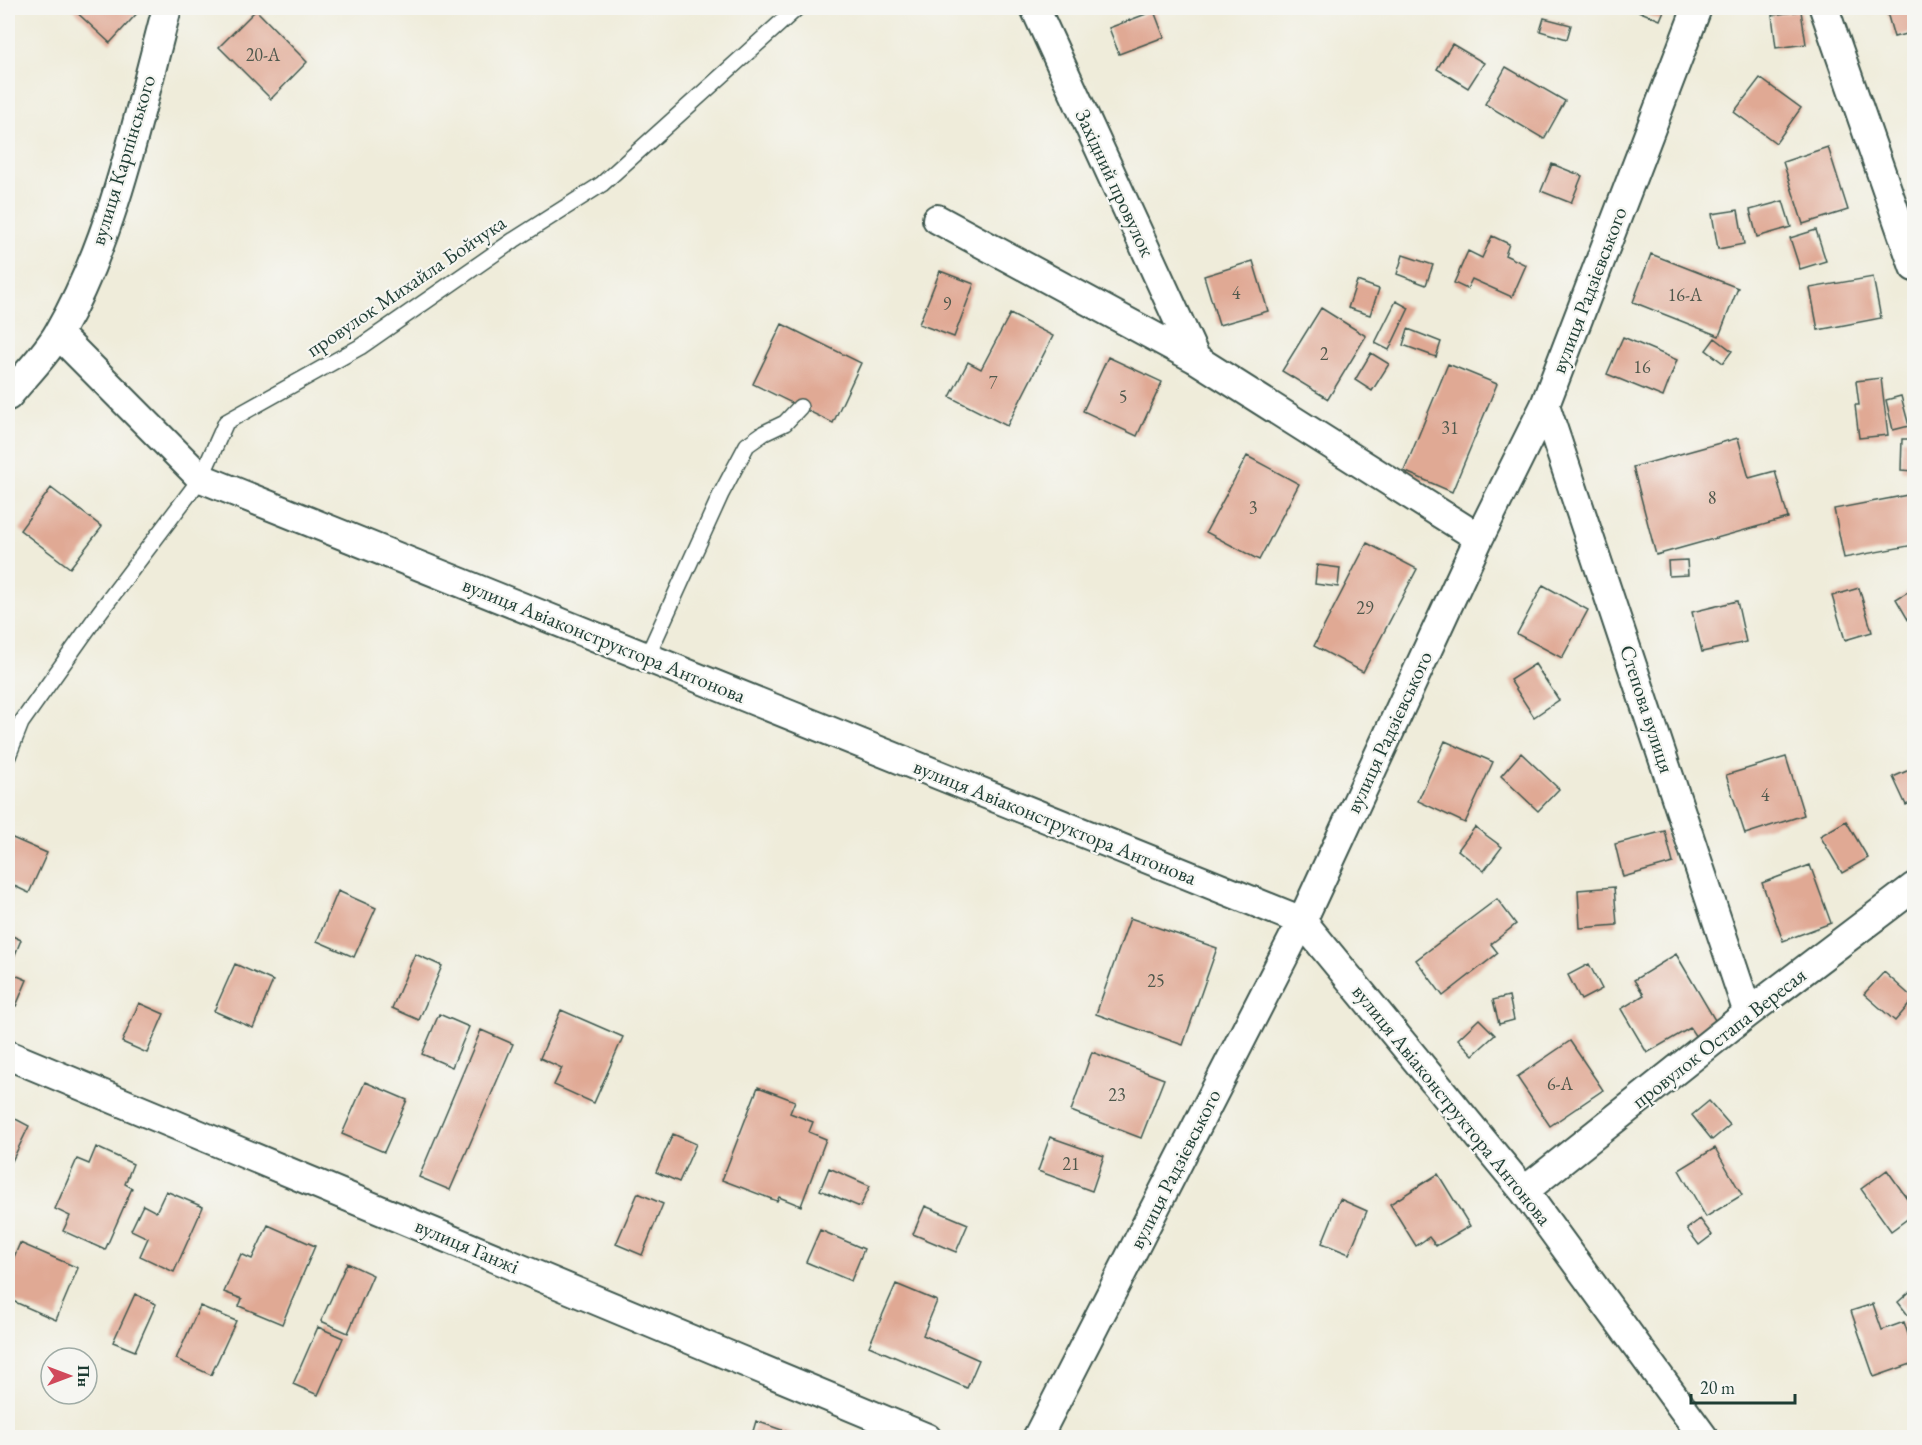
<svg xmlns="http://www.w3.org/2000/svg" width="1922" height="1445" viewBox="0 0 1922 1445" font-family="'EB Garamond',serif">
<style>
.building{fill:#e0a994}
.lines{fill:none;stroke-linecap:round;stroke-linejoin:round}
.service-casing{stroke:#3e574d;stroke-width:18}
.minor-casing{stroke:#3e574d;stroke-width:32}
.service{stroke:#fff;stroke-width:15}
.minor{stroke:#fff;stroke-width:28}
.labels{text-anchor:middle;stroke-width:4.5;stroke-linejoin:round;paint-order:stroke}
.number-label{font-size:18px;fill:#4f584c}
.street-label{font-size:21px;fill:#1f3d34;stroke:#f6f6f2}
</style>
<rect width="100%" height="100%" fill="#f6f6f2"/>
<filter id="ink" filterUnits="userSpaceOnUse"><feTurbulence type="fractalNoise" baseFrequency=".0167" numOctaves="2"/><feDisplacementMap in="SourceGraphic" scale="12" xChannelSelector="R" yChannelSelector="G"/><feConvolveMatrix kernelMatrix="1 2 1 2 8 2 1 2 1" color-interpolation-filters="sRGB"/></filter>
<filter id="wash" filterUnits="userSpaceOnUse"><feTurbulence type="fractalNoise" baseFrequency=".008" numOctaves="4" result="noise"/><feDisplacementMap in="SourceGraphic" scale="24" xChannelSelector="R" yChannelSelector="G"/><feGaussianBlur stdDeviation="1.35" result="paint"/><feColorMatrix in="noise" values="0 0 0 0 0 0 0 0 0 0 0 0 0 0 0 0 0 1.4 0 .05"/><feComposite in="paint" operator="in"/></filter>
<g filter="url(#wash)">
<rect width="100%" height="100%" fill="#efecda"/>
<g id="blocks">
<path class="building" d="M72,8H139L141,9L110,43Z
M1631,8H1665L1660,20Z
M1892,8H1914V32L1894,37L1886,9Z
M256,10L307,62L271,99L219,47Z
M1154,11L1164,37L1119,54L1109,28Z
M1801,11L1806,44L1776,48L1772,15Z
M1544,18L1571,25L1567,39L1540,31Z
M1452,44L1484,63L1468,88L1437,69Z
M1506,67L1565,101L1544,139L1485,104Z
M1760,78L1801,108L1776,143L1734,112Z
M1828,147L1848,210L1803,224L1783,162Z
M1552,164L1582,176L1571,203L1541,191Z
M1783,201L1791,227L1757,237L1750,210Z
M1738,210L1744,244L1718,249L1712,214Z
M1816,230L1826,261L1800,269L1790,238Z
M1492,236L1509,244L1505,255L1526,265L1512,297L1472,279L1467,289L1454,283L1468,251L1482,258Z
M1651,254L1738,288L1719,336L1633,302Z
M1403,255L1433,265L1426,285L1397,274Z
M1253,261L1268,311L1219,325L1204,276Z
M940,271L974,284L954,337L919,324Z
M1873,277L1881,318L1818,330L1810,288Z
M1357,281L1379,289L1370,315L1348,308Z
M1396,301L1409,308L1389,350L1375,343Z
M1321,308L1366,336L1328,399L1282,371Z
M1010,314L1053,336L1007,426L950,397L968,362L981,369Z
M782,324L861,363L833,423L753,384Z
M1408,329L1441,342L1436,357L1403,345Z
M1623,337L1677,360L1663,397L1607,374Z
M1715,338L1732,351L1723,363L1706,350Z
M1371,353L1389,364L1372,391L1355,380Z
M1108,357L1162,382L1137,436L1083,411Z
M1448,364L1497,384L1452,492L1404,471Z
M1881,378L1888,435L1859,438L1855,405H1859L1856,381Z
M1901,396L1909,426L1893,430L1886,400Z
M1738,438L1749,478L1775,471L1788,518L1656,555L1633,467Z
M1902,439H1914V471L1901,470Z
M1247,456L1299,484L1259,560L1206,532Z
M51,488L102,527L70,568L20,530Z
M1913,494L1914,545L1844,558L1834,509Z
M1367,543L1417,569L1363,672L1314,646Z
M1687,560L1688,575L1669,576L1668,561Z
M1317,565L1340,568L1338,587L1315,584Z
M1543,585L1588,610L1562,658L1517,634Z
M1859,588L1872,632L1845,640L1832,596Z
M1914,588V630L1896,599Z
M1737,601L1746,642L1702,652L1692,612Z
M1535,664L1559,700L1534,717L1510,680Z
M1445,741L1493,762L1465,823L1418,801Z
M1521,753L1559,789L1538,811L1501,776Z
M1786,757L1804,815L1745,834L1726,775Z
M1914,768V801L1906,805L1893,777Z
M1846,821L1868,858L1842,873L1820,836Z
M1475,827L1502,847L1484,871L1458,850Z
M1665,831L1673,863L1623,877L1615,844Z
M8,836L47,853L29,893L8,883Z
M1810,865L1831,923L1783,941L1762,883Z
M1614,887L1617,925L1580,928L1578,890Z
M338,891L376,908L354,957L317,941Z
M1497,899L1516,924L1491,944L1498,953L1443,996L1416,960Z
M1130,918L1217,948L1183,1045L1096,1014Z
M8,934L21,940L8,972L27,980L16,1006L8,1003Z
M415,954L442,966L419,1020L392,1008Z
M1676,954L1719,1027L1698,1040L1690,1028L1647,1053L1621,1009L1644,995L1634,980Z
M235,964L273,981L253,1028L214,1011Z
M1589,964L1602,989L1581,1000L1568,975Z
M1884,972L1914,999L1895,1021L1864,994Z
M1509,996L1514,1020L1499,1024L1493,1000Z
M139,1003L164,1014L147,1053L122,1042Z
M561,1010L623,1037L594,1103L554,1085L562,1068L540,1058Z
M439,1014L469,1027L452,1067L422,1054Z
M1479,1019L1495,1035L1473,1055L1458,1039Z
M481,1030L513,1044L450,1190L419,1177Z
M1570,1041L1603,1090L1550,1126L1517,1077Z
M1092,1052L1164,1079L1141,1138L1071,1111Z
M365,1082L407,1100L384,1152L342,1134Z
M758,1087L795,1101L790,1113L813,1122L809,1132L826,1139L801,1206L779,1197L777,1201L722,1180Z
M1709,1101L1730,1125L1712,1140L1692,1115Z
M8,1115L29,1126L12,1161L8,1159Z
M673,1134L696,1144L679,1182L656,1172Z
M1050,1137L1104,1156L1092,1191L1038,1171Z
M96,1147L133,1164L125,1184L132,1188L105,1250L63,1231L70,1216L55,1209L77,1159L89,1164Z
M1715,1148L1742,1195L1706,1217L1679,1170Z
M829,1168L870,1186L860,1207L820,1190Z
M1887,1170L1914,1208V1214L1891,1231L1861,1189Z
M1438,1174L1470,1226L1436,1246L1429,1237L1416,1246L1390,1204Z
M166,1191L203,1207L174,1272L140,1256L148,1238L131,1230L143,1205L156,1212Z
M638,1193L663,1204L642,1255L616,1244Z
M1340,1199L1367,1211L1349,1254L1322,1243Z
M925,1206L968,1224L956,1252L913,1234Z
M1700,1219L1712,1235L1699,1245L1687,1229Z
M268,1225L315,1246L282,1324L239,1306L242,1299L224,1292L241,1254L252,1259Z
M820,1230L864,1249L851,1281L806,1262Z
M20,1243L78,1268L56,1320L8,1299V1271Z
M347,1263L373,1275L348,1333L321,1321Z
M896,1284L937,1301L923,1335L979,1360L967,1388L869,1346Z
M1914,1288V1323L1898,1302Z
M135,1294L156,1304L135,1351L113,1342Z
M1873,1304L1882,1330L1904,1322L1914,1352V1363L1874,1377L1851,1311Z
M200,1306L236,1321L211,1375L176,1359Z
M318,1327L343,1338L318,1395L293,1384Z
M756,1421L802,1437V1438H751Z"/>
</g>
</g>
<g filter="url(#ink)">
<use href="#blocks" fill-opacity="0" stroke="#3e574d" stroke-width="1.5"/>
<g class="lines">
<g class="service-casing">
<path id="service" d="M647,657L721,494L747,445L764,433L785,423L800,407
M8,756L21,723L99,613L201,478L226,422L360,347L514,240L602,184L797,8"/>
</g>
<g class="minor-casing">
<path id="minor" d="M1035,8L1196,359
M1824,8L1914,267
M937,219L1196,359L1479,538
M58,334L201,478L1302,921L1524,1191L1704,1438
M8,396C24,376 47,354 59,332C114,237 139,113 167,8
M1545,405L1748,1013
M8,1055L927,1438
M1524,1191L1748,1013L1914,887
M1037,1438L1302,921L1479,538L1545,405L1697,8"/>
</g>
<use href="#service" class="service"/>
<use href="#minor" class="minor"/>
</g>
</g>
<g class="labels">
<g class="number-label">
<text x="263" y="61">20-А</text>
<text x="1236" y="299">4</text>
<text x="1685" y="301">16-А</text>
<text x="947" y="310">9</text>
<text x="1324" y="360">2</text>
<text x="1642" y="373">16</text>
<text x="993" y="389">7</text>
<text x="1123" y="403">5</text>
<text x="1450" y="434">31</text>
<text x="1712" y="504">8</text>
<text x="1253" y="514">3</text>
<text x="1365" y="614">29</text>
<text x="1765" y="801">4</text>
<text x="1156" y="987">25</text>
<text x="1560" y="1090">6-А</text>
<text x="1117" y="1101">23</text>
<text x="1071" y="1170">21</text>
</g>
<g class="street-label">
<text transform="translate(123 160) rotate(-73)" y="7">вулиця Карпінського</text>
<text transform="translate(1115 183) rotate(65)" y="7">Західний провулок</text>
<text transform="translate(406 286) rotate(-34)" y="7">провулок Михайла Бойчука</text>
<text transform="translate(1589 290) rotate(-69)" y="7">вулиця Радзієвського</text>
<text transform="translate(604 640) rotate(22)" y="7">вулиця Авіаконструктора Антонова</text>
<text transform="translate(1647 709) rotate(72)" y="7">Степова вулиця</text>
<text transform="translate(1389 732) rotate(-65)" y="7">вулиця Радзієвського</text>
<text transform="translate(1055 822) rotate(22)" y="7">вулиця Авіаконструктора Антонова</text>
<text transform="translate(1719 1038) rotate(-38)" y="7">провулок Остапа Вересая</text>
<text transform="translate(1452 1105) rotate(51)" y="7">вулиця Авіаконструктора Антонова</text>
<text transform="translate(1175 1169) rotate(-63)" y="7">вулиця Радзієвського</text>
<text transform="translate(467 1246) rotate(23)" y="7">вулиця Ганжі</text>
</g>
</g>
<rect width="1922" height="1445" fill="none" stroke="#f6f6f2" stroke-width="30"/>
<g transform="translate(69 1376) rotate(90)"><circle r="28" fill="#f6f6f2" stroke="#a0aca6" stroke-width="1.5"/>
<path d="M0-4.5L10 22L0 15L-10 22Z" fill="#d1495b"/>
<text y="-9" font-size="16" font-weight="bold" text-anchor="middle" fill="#1f3d34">Пн</text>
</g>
<path d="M1691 1394v9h104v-9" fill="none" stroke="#1f3d34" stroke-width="3"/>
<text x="1700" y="1394" font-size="18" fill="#1f3d34" stroke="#f6f6f2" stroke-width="4.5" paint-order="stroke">20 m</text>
</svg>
